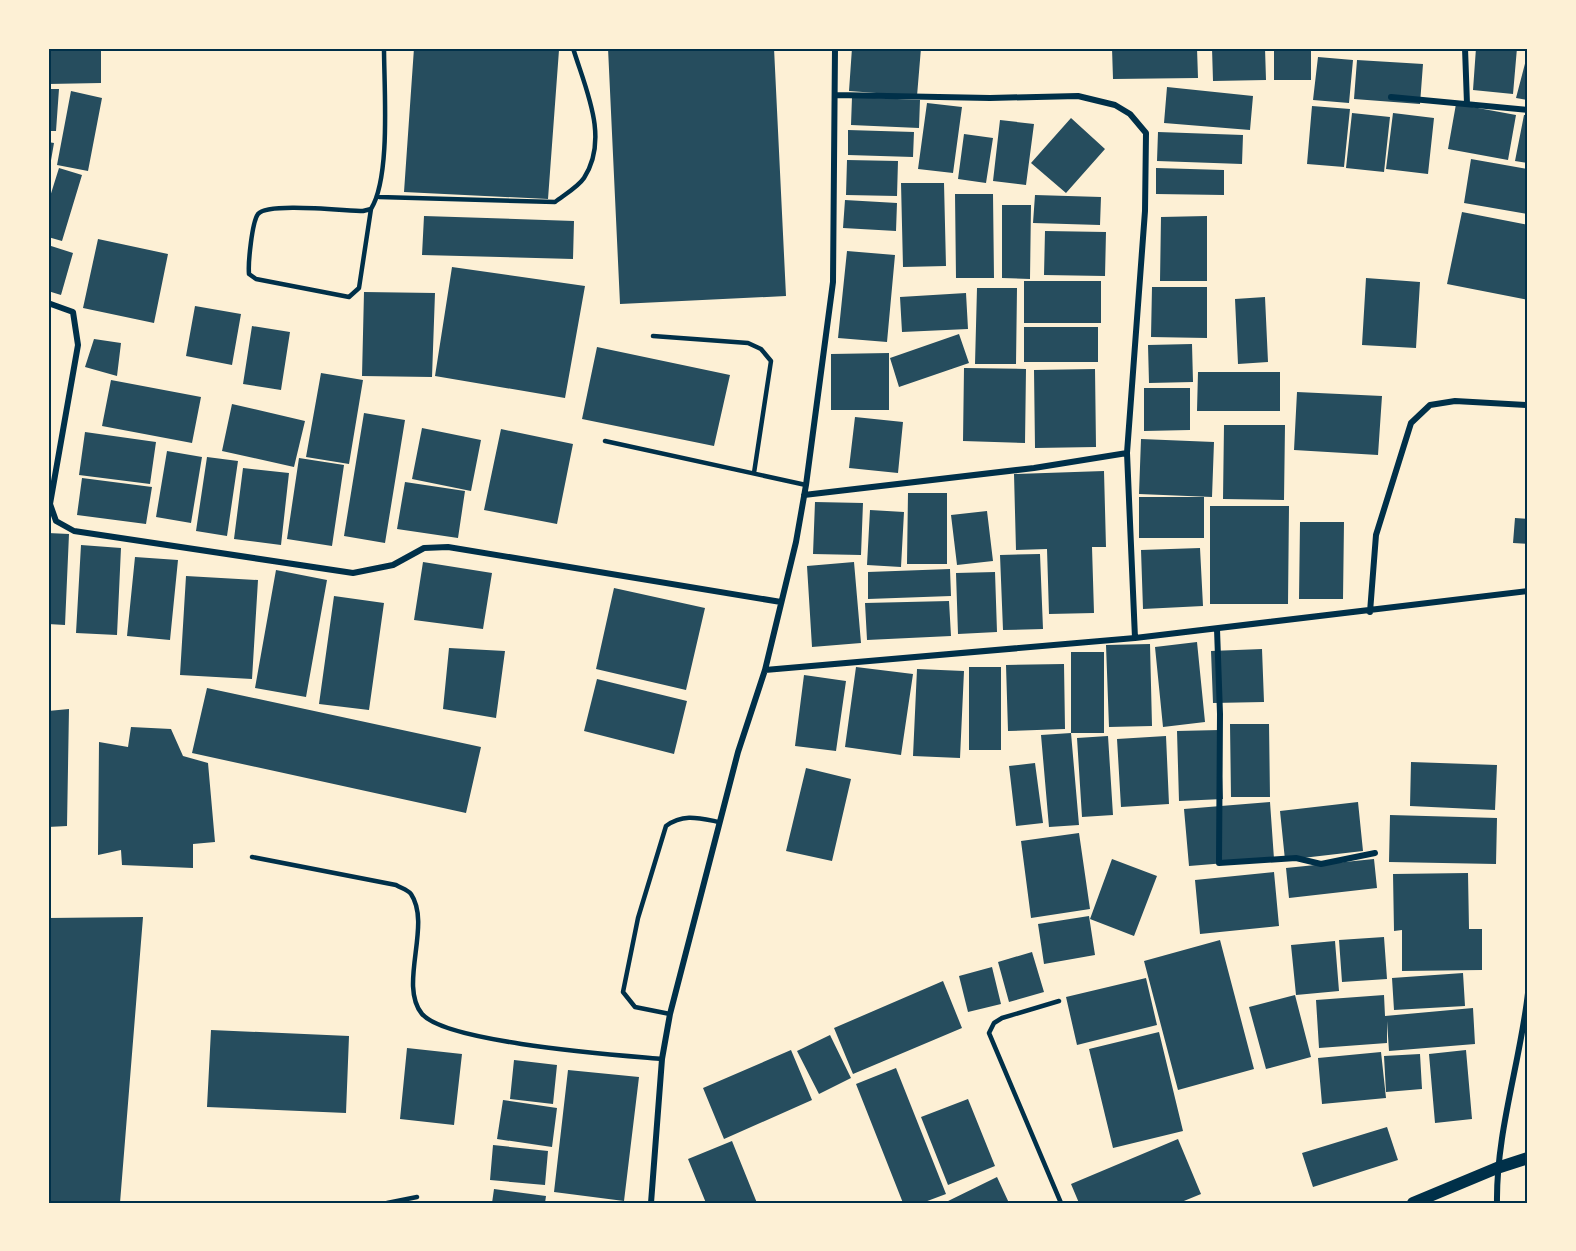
<svg xmlns="http://www.w3.org/2000/svg" width="1576" height="1251" viewBox="0 0 1576 1251" font-family="Montserrat,sans-serif">
<style>
.building{fill:#264d5e}
.lines{fill:none;stroke-linecap:round;stroke-linejoin:round}
.service{stroke:#003049;stroke-width:4.5}
.minor{stroke:#003049;stroke-width:6}
.secondary{stroke:#003049;stroke-width:12}
.neatline{fill:none;stroke:#003049;stroke-width:2}
</style>
<rect width="100%" height="100%" fill="#fdf0d5"/>
<path class="building" d="M48,48H101V83L48,84Z
M414,48L559,50L548,199L404,192Z
M608,48H774L786,296L620,304Z
M852,48H921L917,96L849,91Z
M1112,48H1197L1198,78L1113,79Z
M1212,48H1265L1266,80L1213,81Z
M1274,48H1311V80H1274Z
M1476,48H1517L1513,94L1473,90Z
M1528,52V100L1516,98Z
M1318,57L1353,60L1349,103L1313,100Z
M1357,60L1423,64L1420,104L1354,99Z
M1167,87L1253,96L1250,130L1164,123Z
M48,89H59L56,131H48Z
M71,91L102,98L88,171L57,165Z
M852,97L920,100L919,128L851,125Z
M927,103L962,107L953,173L918,169Z
M1456,104L1516,115L1508,160L1448,149Z
M1312,106L1350,109L1344,167L1307,164Z
M1352,113L1390,117L1384,172L1346,168Z
M1393,113L1434,118L1428,174L1386,169Z
M1524,115H1528V163L1515,161Z
M1071,118L1105,149L1066,193L1031,163Z
M1000,120L1034,124L1026,185L993,181Z
M848,130L914,132L913,157L848,155Z
M1158,132L1243,135L1242,164L1157,161Z
M964,134L993,138L986,183L958,179Z
M48,142L54,143L49,172H48Z
M1471,159L1528,169V214L1464,203Z
M847,160L898,161L897,196L846,195Z
M59,168L82,175L62,241L48,237V203Z
M1156,168L1224,170V195L1156,194Z
M901,183H944L946,266L903,267Z
M955,194H993L994,278H956Z
M1035,195L1101,197L1100,225L1033,223Z
M845,200L897,203L896,231L843,228Z
M1002,205H1031L1030,279L1002,278Z
M1462,212L1528,225V300L1447,284Z
M424,216L574,221L573,259L422,255Z
M1207,216V281H1160L1161,217Z
M1045,231L1106,232L1105,276L1044,275Z
M98,239L168,254L154,323L83,308Z
M48,245L73,253L61,295L48,291Z
M847,251L895,255L887,342L838,338Z
M452,267L585,286L565,398L435,376Z
M1366,278L1420,282L1416,348L1362,345Z
M1024,281H1101V323H1024Z
M1152,287H1207V338L1151,337Z
M977,288H1017L1016,364H975Z
M364,292L435,293L432,377L362,376Z
M966,293L968,329L902,332L900,297Z
M1265,297L1268,362L1238,364L1235,299Z
M195,306L241,314L232,365L186,356Z
M252,326L290,332L281,390L243,384Z
M1024,327H1098V362H1024Z
M959,334L969,363L899,387L890,358Z
M94,339L121,343L117,376L85,367Z
M1192,344L1193,382L1149,383L1148,345Z
M597,347L730,375L714,446L582,419Z
M889,353V410H831V354Z
M964,368L1026,369L1025,443L963,441Z
M1095,369L1096,447L1035,448L1034,370Z
M1198,372H1280V411H1197Z
M321,373L363,380L349,464L306,457Z
M111,380L201,397L192,443L102,426Z
M1144,388H1190V430L1144,431Z
M1297,392L1382,396L1378,455L1294,450Z
M232,404L305,421L294,467L222,451Z
M364,413L405,420L385,543L344,536Z
M855,417L903,422L898,473L849,468Z
M1224,425H1285L1284,500L1223,499Z
M422,428L481,440L471,491L412,479Z
M501,429L573,444L557,524L484,510Z
M85,432L156,442L150,484L79,475Z
M1141,439L1214,442L1212,497L1139,494Z
M167,451L202,457L191,523L156,517Z
M207,457L238,461L227,536L196,531Z
M299,458L344,465L332,546L287,539Z
M243,468L289,473L281,545L234,539Z
M1104,471L1106,547H1092L1094,613L1049,614L1047,549L1016,550L1014,474Z
M82,478L152,487L146,524L77,515Z
M405,482L465,491L458,538L397,529Z
M908,493H947V564H907Z
M1139,497H1204V538H1139Z
M815,502L863,503L861,555L813,554Z
M1210,506H1289L1288,604H1210Z
M870,510L904,512L901,567L867,565Z
M987,511L993,561L957,565L951,515Z
M1515,518L1528,519V544L1513,543Z
M1300,522H1344L1343,599H1299Z
M48,533L69,534L65,625L48,624Z
M81,545L121,548L117,635L76,633Z
M1200,548L1203,606L1143,609L1141,550Z
M1040,554L1043,629L1003,630L1000,555Z
M135,557L178,560L170,640L127,636Z
M423,562L492,573L483,629L414,620Z
M854,562L861,643L812,647L807,566Z
M950,569L951,596L868,599V572Z
M276,570L327,580L306,697L255,688Z
M995,572L997,632L958,634L956,573Z
M186,576L258,580L252,679L180,675Z
M614,588L705,608L686,690L596,669Z
M334,596L384,603L369,710L319,704Z
M949,601L951,636L867,640L865,603Z
M1197,642L1205,722L1163,727L1155,647Z
M1150,644L1152,726L1109,727L1106,645Z
M449,648L505,651L496,718L443,709Z
M1262,649L1264,702L1213,703L1211,651Z
M1071,652H1104V733H1071Z
M1064,664L1065,729L1008,731L1006,665Z
M856,667L913,674L901,755L845,747Z
M969,667H1001V750H969Z
M917,669L964,671L960,758L913,756Z
M804,675L846,681L836,751L795,746Z
M597,679L687,701L674,754L584,731Z
M207,688L481,747L466,813L192,753Z
M69,709L67,826L48,827V711Z
M1230,724H1269L1270,797H1231Z
M131,727L171,729L183,756L208,763L215,842L193,844V868L122,865L121,850L98,855L99,742L128,747Z
M1220,730L1223,799L1179,801L1177,731Z
M1071,733L1079,825L1049,827L1041,735Z
M1108,736L1113,815L1082,817L1077,738Z
M1166,736L1169,804L1121,807L1117,739Z
M1411,762L1497,765L1495,810L1410,806Z
M1035,763L1043,823L1016,826L1009,766Z
M806,768L851,779L832,861L786,851Z
M1270,802L1274,859L1189,866L1184,809Z
M1358,802L1363,851L1285,860L1280,811Z
M1390,815L1497,818L1496,864L1389,862Z
M1079,833L1090,909L1031,918L1021,841Z
M1112,859L1157,876L1134,936L1090,919Z
M1374,859L1377,888L1289,898L1286,868Z
M1274,872L1279,926L1200,934L1195,880Z
M1468,873L1469,929H1482V970L1402,971V930L1394,931L1393,874Z
M1089,916L1095,955L1044,964L1038,924Z
M143,917L120,1203H48V918Z
M1384,937L1387,979L1342,982L1339,940Z
M1220,940L1254,1069L1178,1090L1144,961Z
M1335,941L1339,991L1296,995L1291,945Z
M1032,952L1044,992L1009,1002L998,962Z
M992,967L1001,1004L968,1012L959,976Z
M1463,973L1465,1006L1394,1010L1392,978Z
M1146,978L1157,1025L1077,1045L1066,997Z
M943,981L962,1028L853,1074L834,1028Z
M1295,995L1311,1057L1266,1069L1249,1007Z
M1384,995L1385,1016L1473,1008L1475,1044L1389,1051L1387,1021V1043L1319,1048L1316,1000Z
M211,1030L349,1036L346,1113L207,1107Z
M1159,1032L1183,1131L1113,1148L1089,1049Z
M830,1035L851,1078L819,1094L797,1051Z
M407,1048L462,1054L454,1125L400,1119Z
M791,1050L812,1100L724,1139L703,1088Z
M1466,1050L1472,1119L1435,1123L1429,1054Z
M1381,1052L1386,1098L1322,1104L1318,1058Z
M1420,1054L1422,1089L1386,1092L1384,1056Z
M514,1060L557,1065L553,1104L510,1099Z
M896,1068L946,1194L922,1203H903L856,1084Z
M568,1070L639,1077L624,1201L554,1192Z
M968,1099L995,1166L948,1185L921,1117Z
M503,1100L557,1108L552,1147L497,1139Z
M1387,1127L1398,1160L1313,1187L1302,1153Z
M1178,1139L1201,1194L1179,1203H1079L1071,1184Z
M732,1141L757,1203H706L688,1159Z
M493,1145L548,1151L545,1185L490,1180Z
M997,1177L1009,1203H944Z
M494,1189L546,1196L545,1203H492Z"/>
<g class="lines">
<path class="service" d="M379,197L555,202C564,195 578,187 584,178C610,138 585,88 573,48
M371,209L359,288L349,297L256,279L249,274C248,263 252,222 258,214C268,202 346,211 363,211L371,209C391,177 384,88 384,48
M653,336L748,343L761,349L771,361L754,473
M605,441L806,485
M252,857L396,885C401,888 408,890 411,894C432,925 398,985 422,1014C447,1043 618,1055 662,1059
M1059,1001L1002,1018L994,1023L989,1033L1061,1203
M670,1014L635,1007L623,992L638,918L666,826C683,813 699,818 719,822
M387,1203L417,1197"/>
<path class="minor" d="M1465,48L1467,104
M836,95L990,98L1078,96L1115,105L1130,114L1146,133L1145,211L1127,453L1135,638
M1391,97L1528,110
M48,303L73,312L78,345L50,504L56,521L74,531L353,573L393,565L424,548L448,547L781,602
M804,495L1034,468L1127,453
M1370,612L1376,535L1411,423L1430,405L1455,401L1528,405
M1217,629L1220,714L1219,863L1296,858L1321,864L1375,853
M765,670L1135,638L1528,591
M651,1203L662,1059L670,1014L738,752L765,670L796,542L806,485L833,282L835,48
M1497,1203C1496,1133 1520,1063 1528,993"/>
<path class="secondary" d="M1413,1203L1497,1168L1528,1158"/>
</g>
<rect width="1576" height="1251" fill="none" stroke="#fdf0d5" stroke-width="99"/>
<rect x="50" y="50" width="1476" height="1152" class="neatline"/>
</svg>
